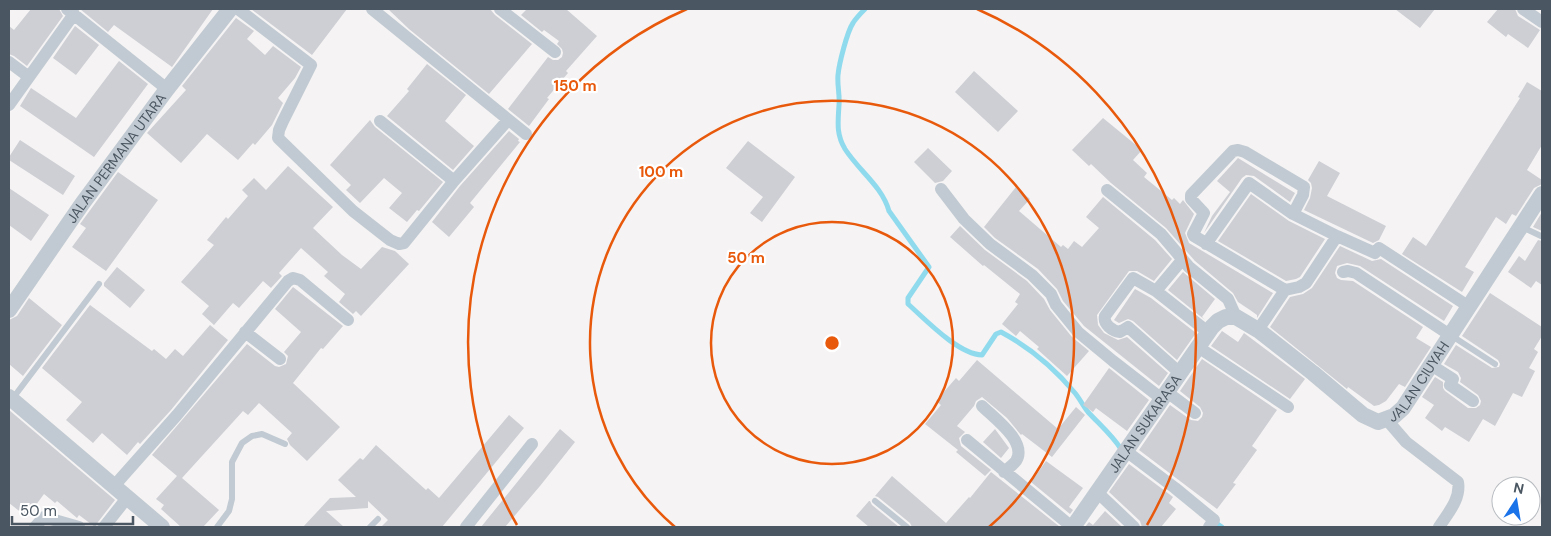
<svg xmlns="http://www.w3.org/2000/svg" width="1551" height="536" viewBox="0 0 1551 536" font-family="'DM Sans',sans-serif">
<style>
.lines{fill:none;stroke-linecap:round;stroke-linejoin:round}
.stream{stroke:#90daee;stroke-width:5}
.building{fill:#cdcfd5}
.service{stroke:#c1cad2;stroke-width:6}
.minor{stroke:#c1cad2;stroke-width:12}
.tertiary{stroke:#c1cad2;stroke-width:16}
.ring{fill:none;stroke:#e8590c;stroke-width:2.5}
.labels{text-anchor:middle;stroke-width:4.5;stroke-linejoin:round;paint-order:stroke}
.street-label{font-size:14px;fill:#4a5661;stroke:#fff}
.centre{fill:#e8590c;stroke:#fff;stroke-width:2.5}
.ring-label{font-size:15px;text-anchor:middle;font-weight:bold;fill:#e8590c;stroke:#fff;stroke-width:4.5;stroke-linejoin:round;paint-order:stroke}
</style>
<rect width="100%" height="100%" fill="#f5f3f3"/>
<g class="lines">
<path class="stream" d="M865,9C861,13 856,18 853,23C847,32 839,64 838,75C837,85 840,95 839,105C838,122 836,134 845,149C859,171 882,186 889,211L929,267L908,298V304C926,320 958,354 982,355L996,334L1001,332C1029,347 1055,369 1075,393C1080,399 1083,406 1088,412C1100,425 1111,434 1121,449
M1216,523L1222,527"/>
</g>
<path class="building" d="M31,9H59L63,16L27,66L14,56L9,54V26L14,30Z
M80,9H213L172,67L114,25L108,32Z
M251,9H347L312,55Z
M388,9H490L495,15L532,44L489,94L409,29Z
M527,9H566L597,36L566,71L568,73L547,98L549,99L529,126L508,109L548,57L553,60H558L562,57L563,53L562,49L557,44L559,41L544,30L542,32L521,15Z
M1395,9H1435L1420,28Z
M1498,9H1515L1518,16L1540,30L1528,48L1508,34L1506,37L1487,22Z
M236,18L254,31L247,39L265,55L273,46L301,67L295,78L278,98L283,103L272,125L255,145L253,143L238,160L207,134L181,163L147,133L186,90L182,86Z
M75,26L99,45L76,75L53,58Z
M119,61L148,84L94,157L20,106L31,88L76,118Z
M427,64L466,95L445,121L474,146L453,170L387,116L409,91L407,89Z
M974,71L1018,111L998,132L955,92Z
M1527,82L1542,91V145L1527,170L1542,180V184L1534,188L1516,216L1512,214L1506,224L1496,217L1465,267L1474,272L1462,292L1402,254L1413,237L1426,246L1520,98L1518,97Z
M1103,118L1142,150L1133,160L1147,173L1144,177L1172,200L1174,198L1180,204L1183,200L1194,214L1185,233L1189,243L1273,293L1257,318V315L1250,310L1238,302L1233,293L1195,261L1166,228L1111,183L1091,164L1089,166L1072,150Z
M370,120L375,127L443,182L419,211L417,210L407,222L389,208L402,193L384,178L360,203L346,190L351,185L330,165Z
M509,131L519,139L518,141L520,142L470,203L474,207L449,237L432,222L460,186Z
M20,140L75,176L63,195L9,160V157Z
M748,141L795,177L762,222L750,213L763,197L726,168Z
M928,148L952,171L943,181L935,183L914,162Z
M1238,158L1295,193L1290,202L1254,176L1246,175L1242,178L1204,233L1212,216L1230,192L1217,181Z
M1319,161L1340,173L1327,196L1386,226L1379,240L1373,243L1304,210L1310,198L1312,188L1311,183L1308,180Z
M288,166L333,207L313,228L342,255L361,269L382,247L395,251L409,264L361,316L356,311L353,314L339,302L345,294L324,276L328,272L301,248L279,273L282,276L271,288L263,281L239,308L233,303L214,325L202,314L209,306L181,282L214,245L207,240L226,217L228,219L248,196L242,190L254,178L266,190Z
M118,172L158,200L106,271L72,247L86,228L80,224Z
M1016,187L1030,199L1019,211L1061,247L1063,245L1068,249L1074,241L1082,247L1099,228L1086,217L1103,197L1155,240L1172,259L1154,281L1137,271H1129L1097,315L1098,325L1104,333L1118,340L1127,337L1168,373L1159,386L1084,326L1063,301L1057,289L1038,269L995,238L984,227Z
M9,188L49,215L31,241L9,225Z
M1251,194L1289,221L1325,239L1300,277L1296,279L1286,281L1218,241Z
M1542,212V231L1533,227Z
M960,226L985,250L1027,281L1044,299L1050,310L1072,337L1089,351L1067,376L1037,349L1039,347L1020,331L1016,336L1002,324L1018,304L1015,302L1020,294L984,265L983,266L950,237Z
M1538,240L1542,241V285L1536,281L1531,288L1508,272L1519,256L1525,261Z
M1340,246L1372,261L1381,259L1453,306L1444,321L1360,266L1347,263L1337,266L1335,273L1337,278L1341,280L1353,281L1423,327L1416,338L1431,347L1405,387L1399,384L1386,401L1379,405L1374,406L1348,387L1347,389L1270,327L1290,297L1303,294L1312,288Z
M117,267L145,290L130,308L104,286V283Z
M1183,272L1215,299L1202,317L1205,320L1168,290Z
M293,287L343,326L323,349L321,348L293,383L340,427L307,461L290,445L287,439L292,433L259,403L248,415L243,411L182,478L219,510L203,527H181L161,509L164,505L156,499L177,476L152,455L247,344L275,366L279,367L286,364L288,356L284,352L301,332L275,309Z
M1135,289L1151,298L1196,333L1177,360L1133,321L1128,319L1119,323L1114,320Z
M1490,293L1542,327V336L1534,349L1538,352L1529,368L1535,371L1522,397L1513,393L1495,426L1483,419L1469,442L1445,427L1442,431L1425,418L1434,405L1422,397L1435,377L1443,382V388L1445,391L1468,408H1476L1480,405L1481,401L1478,395L1460,382L1461,378L1458,372L1444,364L1456,345L1492,368L1499,367L1500,364L1498,360L1462,336Z
M29,298L62,325L23,376L9,364V320L17,316Z
M90,305L152,351L154,349L166,359L175,349L183,356L210,325L228,340L171,410L140,444L138,442L127,455L102,433L93,443L66,420L82,402L42,368Z
M1222,331L1238,342L1244,333L1305,379L1290,399L1211,346Z
M1202,359L1277,410L1252,446L1257,450L1233,483L1236,484L1217,509L1139,450L1170,405L1191,420L1198,421L1202,417L1203,413L1200,407L1180,391Z
M977,360L1058,429L1076,407L1085,415L1052,457L1022,434L1021,435L1007,418L982,397L976,401L974,406L957,426L965,432L959,438L961,446L991,470L985,476L956,452L958,450L925,424L941,405L936,401L956,378L959,381Z
M1109,368L1149,400L1127,431L1096,408L1093,412L1083,405Z
M9,410L115,500L98,522L95,527L79,515L77,518L57,501L55,503L44,494L27,517L9,503Z
M509,415L524,428L442,527H381L388,520L368,501V508L326,511L344,527H303L330,498L356,497L338,480L360,458L363,460L376,445L426,490L428,488L439,498Z
M560,429L575,442L540,486L505,527H481Z
M995,429L1009,448L1001,458L983,442Z
M1046,461L1083,488L1069,507L1073,510L1070,514L1031,482Z
M1129,464L1173,497L1169,503L1176,509L1161,527H1142L1140,521L1109,492Z
M991,472L1060,527H912L910,523L878,497L875,496L892,476L946,523L969,497L970,498Z
M869,501H870L872,505L899,527H869L856,516Z
M1105,511L1122,527H1085L1089,522L1093,525Z"/>
<g class="lines">
<path class="service" d="M1522,227L1541,236
M1452,336L1495,364
M13,398L99,284
M875,501L907,527
M217,527L229,511L232,499V462L242,443L252,436L262,434L285,444
M370,527L378,519"/>
<path class="minor" d="M67,9L167,89
M238,9L311,65L283,121L279,130L278,138L353,211L390,240L399,244L404,243L454,181L508,120
M372,9L526,134
M500,9L555,52
M1523,9L1542,22
M9,62L29,77
M9,105L74,14
M380,121L454,181
M941,189L964,219L990,244L1032,275L1051,294L1056,305L1078,332L1113,361L1162,399
M1107,190L1161,234L1189,267L1228,299L1236,317
M1337,236L1375,253L1379,248L1468,306
M1206,244L1249,183L1293,214L1337,236L1306,283L1299,287L1285,290L1258,330
M1343,272L1348,271L1356,273L1450,335
M1285,290L1194,236L1193,234L1204,213L1191,199V195L1233,151L1238,150L1245,152L1304,187L1303,195L1293,214
M1156,291L1182,260
M245,332L280,359
M1198,347L1288,407
M1431,365L1453,379L1450,385L1473,401
M1180,373L1128,327L1120,332C1112,331 1103,324 1105,316L1133,278L1156,291L1208,332
M1167,392L1195,413
M982,406C994,418 1028,442 1016,461C1013,465 1007,469 1004,472
M1387,420L1406,442L1458,482C1461,499 1448,513 1439,527
M967,440L1072,527
M1126,451L1175,488L1214,520L1209,527
M114,486L177,415L288,281L293,278L300,280L348,320
M1097,492L1134,527
M35,527L44,517L79,527
M104,527L127,498
M466,527L532,444"/>
<g class="tertiary">
<path id="s1" d="M9,310L82,204L167,89L230,9"/>
<path d="M9,397L162,527"/>
<path id="s2" d="M1073,527L1212,327L1218,321L1226,317H1236L1258,330L1313,373L1363,415L1378,422L1394,416L1403,408L1542,194"/>
</g>
</g>
<g class="ring">
<circle cx="832" cy="343" r="121"/>
<path d="M675 527A242 242 0 1 1 989 527"/>
<path d="M517 525A364 364 0 0 1 687 9M977 9A364 364 0 0 1 1147 525"/>
</g>
<g class="labels">
<g class="street-label">
<text dy="5" stroke="none"><textPath href="#s1" startOffset="186">JALAN PERMANA UTARA</textPath></text>
<text dy="5" stroke="none"><textPath href="#s2" startOffset="508">JALAN CIUYAH</textPath></text>
<text dy="5" stroke="none"><textPath href="#s2" startOffset="126">JALAN SUKARASA</textPath></text>
</g>
</g>
<circle cx="832" cy="343" r="8" class="centre"/>
<g class="ring-label">
<text x="575" y="91">150 m</text>
<text x="661" y="177">100 m</text>
<text x="746" y="263">50 m</text>
</g>
<rect width="1551" height="536" fill="none" stroke="#4a5661" stroke-width="20"/>
<g transform="translate(1516 501) rotate(12)"><circle r="24" fill="#ffffff" stroke="#b7bbc0"/>
<path d="M0-4L9 19L0 12L-9 19Z" fill="#1a73e8"/>
<text y="-8" font-size="14" font-weight="bold" text-anchor="middle" fill="#4a5661">N</text>
</g>
<path d="M12 516v8h121v-8" fill="none" stroke="#4a5661" stroke-width="2.5"/>
<text x="20" y="516" font-size="15" fill="#4a5661" stroke="#ffffff" stroke-width="4" paint-order="stroke">50 m</text>
</svg>
